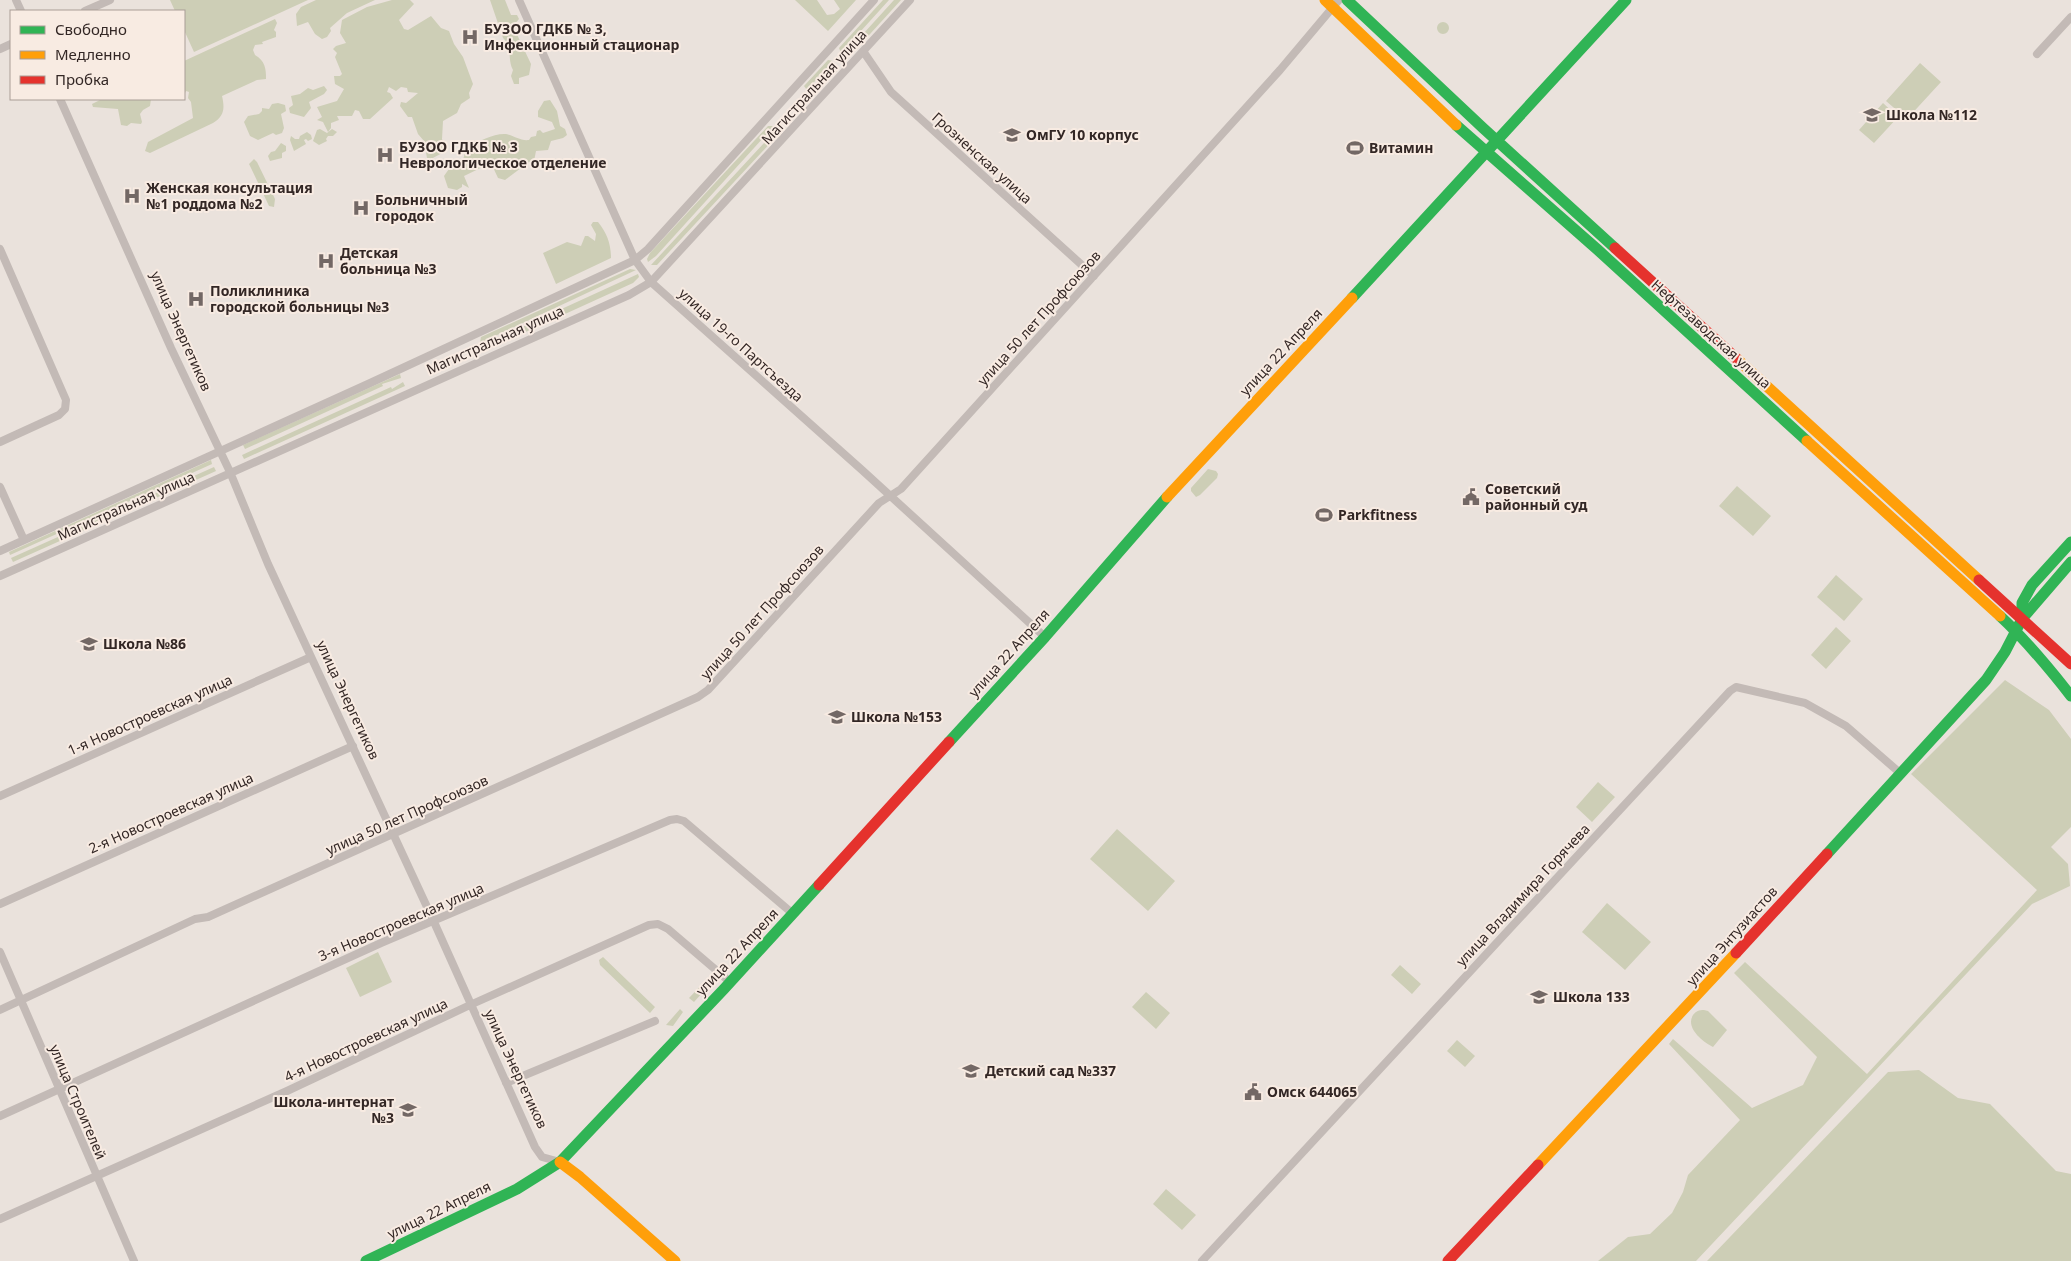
<svg xmlns="http://www.w3.org/2000/svg" width="2071" height="1261" viewBox="0 0 2071 1261" font-family="'Noto Sans',sans-serif">
<style>
.green{fill:#cdceb6}
.lines{fill:none;stroke-linecap:round;stroke-linejoin:round}
.street{stroke:#c3bab6;stroke-width:8}
.fast{stroke:#30b455;stroke-width:11}
.slow{stroke:#ff9f0a;stroke-width:11}
.jam{stroke:#e5322d;stroke-width:11}
.labels{text-anchor:middle;stroke-width:4;stroke-linejoin:round;paint-order:stroke}
.poi-label{font-size:14px;font-weight:bold;fill:#332725;stroke:#f8ebe2;text-anchor:start}
.street-label{font-size:14px;fill:#332725;stroke:#f8ebe2}
</style>
<rect width="100%" height="100%" fill="#eae2dc"/>
<path class="green" d="M170,0H308L194,52L184,30V11H175Z
M316,0H375L347,13L330,28L331,31L327,37L322,39L315,34L308,22L297,26L296,14L301,7Z
M392,0H410L414,4L399,20L404,29L408,30L431,16L441,28L449,31L454,44L463,57L473,84L469,93L470,98L461,104L457,113L443,121L442,139L446,151L431,159L427,158L424,141L418,134L412,117H408L400,106L401,102L406,103L418,93L408,92L407,88L401,87L396,91L389,87L387,92L390,93L393,98L370,119H363L359,111L355,110L352,116H337L339,120L331,123V128L328,132L323,122L317,120L322,117L317,107L337,101L344,89L335,84L334,76H340L342,74L335,57L337,53L333,49L336,46L346,43L340,33L342,20L367,7Z
M490,0H505L511,15H517L519,19L513,26L531,64L529,75L519,78V84H514L511,76L513,70C507,59 513,47 503,38Z
M795,0H817L827,15L834,14L840,9L834,0H856L828,31Z
M883,0H889L841,53L839,48Z
M894,0H901L850,56H843Z
M275,19L277,23L274,30L276,32V37L262,42L263,44L255,45L253,50L255,55C265,61 266,68 266,79L257,80L222,96C225,109 224,116 213,123L150,153L145,151L148,142L193,118L191,102L188,98L189,92L186,91L184,95V61Z
M1437 28a6 6 0 1 1 12 0a6 6 0 1 1-12 0Z
M828,60L833,61L807,90L804,86Z
M1920,63L1941,82L1907,119L1886,101Z
M836,64L837,71L816,93H809Z
M324,86L327,90L324,94L309,102L311,108L304,117L290,113L289,108L293,105L291,96L300,94L308,88L313,90Z
M102,99H151L150,106L143,110L140,114L142,122L141,124L131,123L127,126L121,125L118,109L93,107L92,104Z
M550,100L557,111L560,126L565,129L567,135L563,138L551,141L548,150L536,151L534,161L529,162L505,180L498,178L491,163L464,176L469,188L462,184V187L457,190L448,188L444,176L451,166L450,162L456,160H463L466,149L468,146C479,142 494,133 506,134C515,136 520,141 529,140L531,137L536,136L537,131L540,130L543,133L555,129L552,122L538,117V111L544,101Z
M278,103L285,105L286,111L281,114L284,128L282,133L276,135L273,133L258,140L250,136L244,122L248,116L259,114L262,111V108L269,109L272,104Z
M1883,103L1898,117L1874,143L1859,130Z
M768,126H774L656,256L648,262L647,259L650,253Z
M320,129L327,133L332,129L337,132L333,136H328L326,139L327,141L319,145L313,141L317,130Z
M777,129L778,133L774,139L657,265H651Z
M307,132L311,135L312,139L308,141L306,139L304,140L306,144L294,151L290,140L291,136L295,139H299L300,136Z
M281,143L286,146V151L282,153V158L270,161L268,156L271,152L275,151Z
M254,159L257,162L275,199L274,207L269,206L251,168L249,164Z
M593,222H598C607,233 611,244 611,258L556,284L543,253L567,242L581,246L585,236H588L595,241L596,234L591,225Z
M630,269L636,270L480,343L481,337Z
M638,274L639,277L633,283L488,349L481,346Z
M400,374L401,378L382,384L383,386L245,449L243,445Z
M403,382L405,386L244,459L242,455L391,387L392,389Z
M211,460L212,464L10,555L9,552Z
M214,467L216,471L13,562L11,558Z
M1208,469L1216,471L1218,474L1217,478L1200,495L1196,497L1191,491V488Z
M1737,486L1771,516L1753,536L1719,506Z
M1836,575L1863,599L1844,621L1817,597Z
M1836,627L1851,641L1826,669L1811,655Z
M2005,680L2049,710L2071,739V827L2051,847L2068,864L2070,886L2032,904L1696,1261H1598L1628,1237L1650,1234L1672,1213L1683,1192L1688,1175L1740,1120L1669,1044L1673,1039L1752,1108L1803,1085L1817,1057L1734,973L1745,962L1867,1074L2037,890L1911,774Z
M1598,782L1615,797L1592,822L1576,807Z
M1117,829L1175,881L1148,911L1090,859Z
M1607,903L1651,942L1625,970L1582,932Z
M378,952L392,982L360,997L346,968Z
M603,957L655,1007L650,1013L600,965L599,960Z
M1400,965L1421,984L1412,994L1391,975Z
M709,977L713,981L694,1002L689,998Z
M1146,992L1170,1013L1156,1029L1132,1007Z
M680,1009L683,1012L673,1026L666,1025Z
M1704,1010L1708,1011L1727,1030L1713,1047C1703,1042 1685,1028 1693,1015C1696,1011 1699,1010 1704,1010Z
M1457,1040L1475,1056L1465,1067L1447,1051Z
M1919,1070L1958,1098L1990,1104L2056,1171L2071,1174V1261H1707L1888,1072Z
M1166,1189L1196,1215L1182,1230L1153,1204Z"/>
<g class="lines">
<path class="street" d="M16,0L21,11
M519,0L635,260L651,282L862,470L1045,637
M85,11L110,0
M0,49L11,44
M863,51L891,92L1094,276
M2037,54L2071,17
M60,99L171,348L230,472L268,564L434,922L535,1147L542,1157L560,1162
M0,249L66,400L65,409L59,415L0,442
M0,487L24,540
M0,551L368,384L635,260L648,249L874,0
M0,576L629,295L651,282L910,0
M0,796L311,657
M0,904L353,746
M0,952L134,1261
M0,1010L195,919L208,917L698,697L708,690L879,503L901,489L1280,70L1339,0
M506,1083L655,1021
M0,1116L381,943L670,820L677,819L684,821L792,913
M0,1219L287,1091L470,1005L649,925L658,924L668,929L730,982
M1202,1261L1730,691L1736,687L1805,703L1846,726L1900,773"/>
<path class="fast" d="M1347,0L1483,128L1615,248
M1456,125L1598,250L1807,441
M1352,298L1626,0
M2000,616C2026,640 2049,668 2071,696
M2022,619V603L2032,585L2071,542
M949,742L1045,637L1167,497
M1827,854L1986,680L2005,652L2022,619L2071,562
M366,1261L517,1189L560,1162L724,989L819,885"/>
<path class="slow" d="M1325,0L1456,125
M1737,359L1979,580
M1807,441L2000,616
M1167,497L1352,298
M560,1162L580,1177L675,1261
M1538,1165L1736,953"/>
<path class="jam" d="M1615,248L1737,359
M1979,580L2071,664
M819,885L949,742
M1736,953L1827,854
M1448,1261L1538,1165"/>
</g>
<defs>
<g id="hospital-bare" transform="scale(1.35)"><path d="M-5-5h3v3.5h4V-5h3V5h-3V1.5h-4V5h-3Z" fill="#736865" stroke="#f8ebe2" stroke-width="2.5" paint-order="stroke"/></g>
<g id="school-bare" transform="scale(1.35)"><path d="M0-5L7-2L0 1L-7-2ZM-4 1L0 2.5L4 1V4Q0 6-4 4Z" fill="#736865" stroke="#f8ebe2" stroke-width="2.5" paint-order="stroke"/></g>
<g id="university-bare" transform="scale(1.35)"><path d="M0-5L7-2L0 1L-7-2ZM-4 1L0 2.5L4 1V4Q0 6-4 4Z" fill="#736865" stroke="#f8ebe2" stroke-width="2.5" paint-order="stroke"/></g>
<g id="stadium-bare" transform="scale(1.35)"><path d="M0-5a6.5 5 0 1 0 0 10a6.5 5 0 1 0 0-10ZM-3.5-1.8h7v3.6h-7Z" fill="#736865" stroke="#f8ebe2" stroke-width="2.5" paint-order="stroke"/></g>
<g id="civic-bare" transform="scale(1.35)"><path d="M-.6-6.5H3V-4.5H.6V-3L4-1V1h2V6H-6V1h2V-1L-.6-3ZM-1.2 2.5V6h2.4V2.5Z" fill="#736865" stroke="#f8ebe2" stroke-width="2.5" paint-order="stroke"/></g>
</defs>
<g fill-rule="evenodd">
<use href="#hospital-bare" x="470" y="37"/>
<use href="#school-bare" x="1872" y="115"/>
<use href="#university-bare" x="1012" y="135"/>
<use href="#stadium-bare" x="1355" y="148"/>
<use href="#hospital-bare" x="385" y="155"/>
<use href="#hospital-bare" x="132" y="196"/>
<use href="#hospital-bare" x="361" y="208"/>
<use href="#hospital-bare" x="326" y="261"/>
<use href="#hospital-bare" x="196" y="299"/>
<use href="#civic-bare" x="1471" y="497"/>
<use href="#stadium-bare" x="1324" y="515"/>
<use href="#school-bare" x="89" y="644"/>
<use href="#school-bare" x="837" y="717"/>
<use href="#school-bare" x="1539" y="997"/>
<use href="#school-bare" x="971" y="1071"/>
<use href="#civic-bare" x="1253" y="1092"/>
<use href="#school-bare" x="408" y="1110"/>
</g>
<g class="labels">
<g class="poi-label">
<text x="484" y="34">БУЗОО ГДКБ № 3,<tspan x="484" dy="16">Инфекционный стационар</tspan></text>
<text x="1886" y="120">Школа №112</text>
<text x="1026" y="140">ОмГУ 10 корпус</text>
<text x="399" y="152">БУЗОО ГДКБ № 3<tspan x="399" dy="16">Неврологическое отделение</tspan></text>
<text x="1369" y="153">Витамин</text>
<text x="146" y="193">Женская консультация<tspan x="146" dy="16">№1 роддома №2</tspan></text>
<text x="375" y="205">Больничный<tspan x="375" dy="16">городок</tspan></text>
<text x="340" y="258">Детская<tspan x="340" dy="16">больница №3</tspan></text>
<text x="210" y="296">Поликлиника<tspan x="210" dy="16">городской больницы №3</tspan></text>
<text x="1485" y="494">Советский<tspan x="1485" dy="16">районный суд</tspan></text>
<text x="1338" y="520">Parkfitness</text>
<text x="103" y="649">Школа №86</text>
<text x="851" y="722">Школа №153</text>
<text x="1553" y="1002">Школа 133</text>
<text x="985" y="1076">Детский сад №337</text>
<text x="1267" y="1097">Омск 644065</text>
<text x="394" y="1107" text-anchor="end">Школа-интернат<tspan x="394" dy="16">№3</tspan></text>
</g>
<g class="street-label">
<text transform="translate(814 87) rotate(-48)" y="5">Магистральная улица</text>
<text transform="translate(982 158) rotate(42)" y="5">Грозненская улица</text>
<text transform="translate(1039 318) rotate(-48)" y="5">улица 50 лет Профсоюзов</text>
<text transform="translate(181 331) rotate(66)" y="5">улица Энергетиков</text>
<text transform="translate(1711 334) rotate(42)" y="5">Нефтезаводская улица</text>
<text transform="translate(495 340) rotate(-24)" y="5">Магистральная улица</text>
<text transform="translate(741 345) rotate(42)" y="5">улица 19-го Партсъезда</text>
<text transform="translate(1281 352) rotate(-47)" y="5">улица 22 Апреля</text>
<text transform="translate(126 506) rotate(-24)" y="5">Магистральная улица</text>
<text transform="translate(762 612) rotate(-48)" y="5">улица 50 лет Профсоюзов</text>
<text transform="translate(1009 653) rotate(-48)" y="5">улица 22 Апреля</text>
<text transform="translate(348 700) rotate(65)" y="5">улица Энергетиков</text>
<text transform="translate(150 715) rotate(-24)" y="5">1-я Новостроевская улица</text>
<text transform="translate(171 813) rotate(-24)" y="5">2-я Новостроевская улица</text>
<text transform="translate(407 815) rotate(-24)" y="5">улица 50 лет Профсоюзов</text>
<text transform="translate(1523 895) rotate(-47)" y="5">улица Владимира Горячева</text>
<text transform="translate(401 922) rotate(-23)" y="5">3-я Новостроевская улица</text>
<text transform="translate(1732 936) rotate(-48)" y="5">улица Энтузиастов</text>
<text transform="translate(737 952) rotate(-47)" y="5">улица 22 Апреля</text>
<text transform="translate(366 1040) rotate(-25)" y="5">4-я Новостроевская улица</text>
<text transform="translate(516 1069) rotate(65)" y="5">улица Энергетиков</text>
<text transform="translate(78 1102) rotate(67)" y="5">улица Строителей</text>
<text transform="translate(439 1210) rotate(-26)" y="5">улица 22 Апреля</text>
</g>
</g>
<rect x="10" y="10" width="175" height="90" fill="#f8ebe2" stroke="#a99d96"/>
<rect x="20" y="26" width="25" height="8" fill="#30b455" stroke="#a99d96"/>
<text x="55" y="35" font-size="15" fill="#332725">Свободно</text>
<rect x="20" y="51" width="25" height="8" fill="#ff9f0a" stroke="#a99d96"/>
<text x="55" y="60" font-size="15" fill="#332725">Медленно</text>
<rect x="20" y="76" width="25" height="8" fill="#e5322d" stroke="#a99d96"/>
<text x="55" y="85" font-size="15" fill="#332725">Пробка</text>
</svg>
